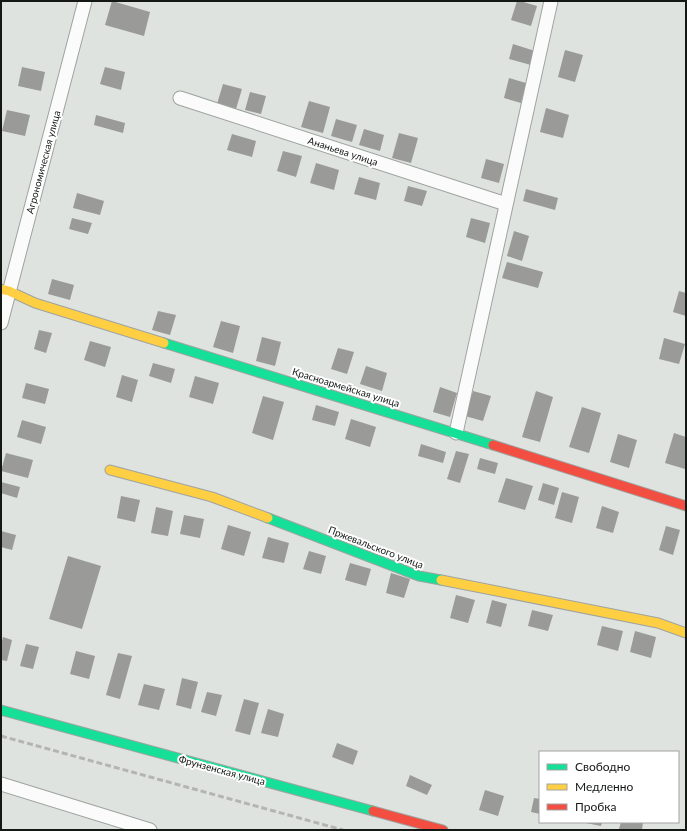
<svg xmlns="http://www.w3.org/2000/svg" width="687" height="831" font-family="Lato,sans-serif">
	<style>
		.building { fill: #9a9a98 }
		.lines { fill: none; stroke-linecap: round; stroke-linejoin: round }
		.street-casing { stroke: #9ea3a0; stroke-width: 15 }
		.fast-casing { stroke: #9ea3a0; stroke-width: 11 }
		.slow-casing { stroke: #9ea3a0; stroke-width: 11 }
		.jam-casing { stroke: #9ea3a0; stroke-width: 11 }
		.street { stroke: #fafbfa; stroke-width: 13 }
		.fast { stroke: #16e098; stroke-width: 9 }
		.slow { stroke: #ffcf43; stroke-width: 9 }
		.jam { stroke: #f24e42; stroke-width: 9 }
		.rail { stroke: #b4b4b4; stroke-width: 3; stroke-dasharray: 6 3; stroke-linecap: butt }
		.labels { text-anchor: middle; stroke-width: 4; stroke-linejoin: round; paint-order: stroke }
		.street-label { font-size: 10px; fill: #141815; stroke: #fff }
	</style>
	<rect width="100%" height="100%" fill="#dee3e0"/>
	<!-- building -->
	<path class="building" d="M112 1 150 12 144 36 105 25Z
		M517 1H520L537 6 531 26 511 20Z
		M513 44 535 51 531 65 509 59Z
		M565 50 583 55 575 82 558 77Z
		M22 67 45 72 41 91 18 86Z
		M105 67 125 72 121 90 100 84Z
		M509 78 526 83 521 103 504 98Z
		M223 84 242 89 236 109 217 104Z
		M250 92 266 96 261 114 245 110Z
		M309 101 330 107 323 133 301 127Z
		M546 108 569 115 563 138 540 132Z
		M7 110 30 115 25 136 2 131Z
		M96 115 125 123 123 133 94 125Z
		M336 119 357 125 352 142 331 136Z
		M364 129 384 135 380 151 359 145Z
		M399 133 418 138 411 163 392 158Z
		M232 134 256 141 252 157 227 150Z
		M283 151 302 156 296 177 277 171Z
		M486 159 504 164 499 183 481 178Z
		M316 163 339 170 334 190 310 183Z
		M359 177 380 183 376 200 354 194Z
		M408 186 427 191 422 206 404 201Z
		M526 189 558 198 555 210 523 201Z
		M77 193 104 201 100 215 73 208Z
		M72 218 92 223 88 234 69 229Z
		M471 218 490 223 485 243 466 237Z
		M514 231 529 236 522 261 507 256Z
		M507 262 543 272 538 288 502 278Z
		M52 279 74 285 70 300 48 294Z
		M679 291 686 293V316L673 312Z
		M158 311 176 315 170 335 152 330Z
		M221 321 240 326 233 353 213 347Z
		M39 330 52 333 46 353 34 349Z
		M262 337 281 342 275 366 256 361Z
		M664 338 685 344 679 364 659 359Z
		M90 341 111 347 105 367 84 360Z
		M338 348 354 352 347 374 331 369Z
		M153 363 175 369 171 383 149 376Z
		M366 366 387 373 382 391 360 384Z
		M122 375 138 380 132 402 116 397Z
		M195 376 219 383 213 404 189 397Z
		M26 383 49 389 45 404 22 398Z
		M440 387 457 393 450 417 433 412Z
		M473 391 491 396 483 421 465 416Z
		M536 391 553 397 540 442 522 437Z
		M263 396 284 402 273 440 252 433Z
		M316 405 339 412 335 426 312 420Z
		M582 407 601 413 589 453 569 447Z
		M351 419 376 427 370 447 345 439Z
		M22 420 46 427 41 444 17 437Z
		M674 433 686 437V465L685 469 665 463Z
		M618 434 637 440 629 468 610 462Z
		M421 444 446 452 443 463 418 456Z
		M456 451 469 454 460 483 447 479Z
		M6 453 33 460 28 478 1 471Z
		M480 458 498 463 495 474 477 469Z
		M506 478 533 486 525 510 498 502Z
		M1 482 20 487 17 498 1 493Z
		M543 483 559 488 554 505 538 500Z
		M562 492 579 497 572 523 555 518Z
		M121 496 140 500 135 522 117 518Z
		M602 506 619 512 613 533 596 528Z
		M156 507 173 511 168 536 151 533Z
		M184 515 204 519 200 538 180 534Z
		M228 525 251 532 244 556 221 549Z
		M666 526 680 530 673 555 659 550Z
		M1 531 16 535 12 550 1 547Z
		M268 537 289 543 284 563 262 558Z
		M309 551 326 556 321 574 303 569Z
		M68 556 101 566 82 629 49 619Z
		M350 563 371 569 366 586 345 580Z
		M391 573 410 579 404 598 386 593Z
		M456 595 475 600 468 623 450 618Z
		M492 600 507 604 501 627 486 623Z
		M532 610 553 615 548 631 528 626Z
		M602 626 623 631 618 651 597 645Z
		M635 631 656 637 651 658 630 652Z
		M3 637 12 640 7 661 1 660V645Z
		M26 644 39 647 33 669 20 666Z
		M76 651 95 656 89 679 70 674Z
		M118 653 132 656 120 699 106 695Z
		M182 678 198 682 191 709 176 705Z
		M144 684 165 689 159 710 138 705Z
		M207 692 222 695 216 716 201 712Z
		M244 699 259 703 250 735 235 731Z
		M268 709 284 714 278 737 261 733Z
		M337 743 358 751 353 765 332 757Z
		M410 775 432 785 427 795 406 786Z
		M485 790 504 796 498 816 479 810Z
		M534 798 540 799V814L531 812Z
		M586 822H602L601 826 586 823Z
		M621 822H643L642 830H624L619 829Z"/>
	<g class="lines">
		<!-- street casing -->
		<g class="street-casing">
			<path id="street" d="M180 98 506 204
				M1 323 85 1
				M456 433 551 1
				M1 784 150 830"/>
		</g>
		<!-- fast casing -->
		<g class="fast-casing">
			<path id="fast" d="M164 343 493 445
				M268 518 419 576 441 580
				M1 710 373 811"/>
		</g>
		<!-- slow casing -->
		<g class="slow-casing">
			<path id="slow" d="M1 289 9 291 35 303 164 343
				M110 470 212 497 268 518
				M441 580 658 623 686 633"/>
		</g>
		<!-- jam casing -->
		<g class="jam-casing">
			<path id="jam" d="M493 445 686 506
				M373 811 443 830"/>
		</g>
		<!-- street -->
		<use href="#street" class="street"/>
		<!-- fast -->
		<use href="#fast" class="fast"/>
		<!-- slow -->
		<use href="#slow" class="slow"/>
		<!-- jam -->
		<use href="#jam" class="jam"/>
		<!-- rail -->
		<path class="rail" d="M1 736 343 830"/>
	</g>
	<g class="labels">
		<!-- street labels -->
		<g class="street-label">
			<text transform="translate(343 151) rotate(18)" y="4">Ананьева улица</text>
			<text transform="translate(43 162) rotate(-75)" y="4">Агрономическая улица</text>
			<text transform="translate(346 387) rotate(17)" y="4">Красноармейская улица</text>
			<text transform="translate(376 547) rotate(21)" y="4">Пржевальского улица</text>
			<text transform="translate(222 770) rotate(15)" y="4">Фрунзенская улица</text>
		</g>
	</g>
	<!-- border -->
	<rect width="687" height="831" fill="none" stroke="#141815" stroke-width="4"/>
	<!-- legend -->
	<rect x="539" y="751" width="140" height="72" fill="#ffffff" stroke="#a1a3a1"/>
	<rect x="547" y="764" width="20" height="6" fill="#16e098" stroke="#a1a3a1"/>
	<text x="575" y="771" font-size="12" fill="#141815">Свободно</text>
	<rect x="547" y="784" width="20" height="6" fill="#ffcf43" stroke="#a1a3a1"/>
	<text x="575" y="791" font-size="12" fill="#141815">Медленно</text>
	<rect x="547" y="804" width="20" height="6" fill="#f24e42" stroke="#a1a3a1"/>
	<text x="575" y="811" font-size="12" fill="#141815">Пробка</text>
</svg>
